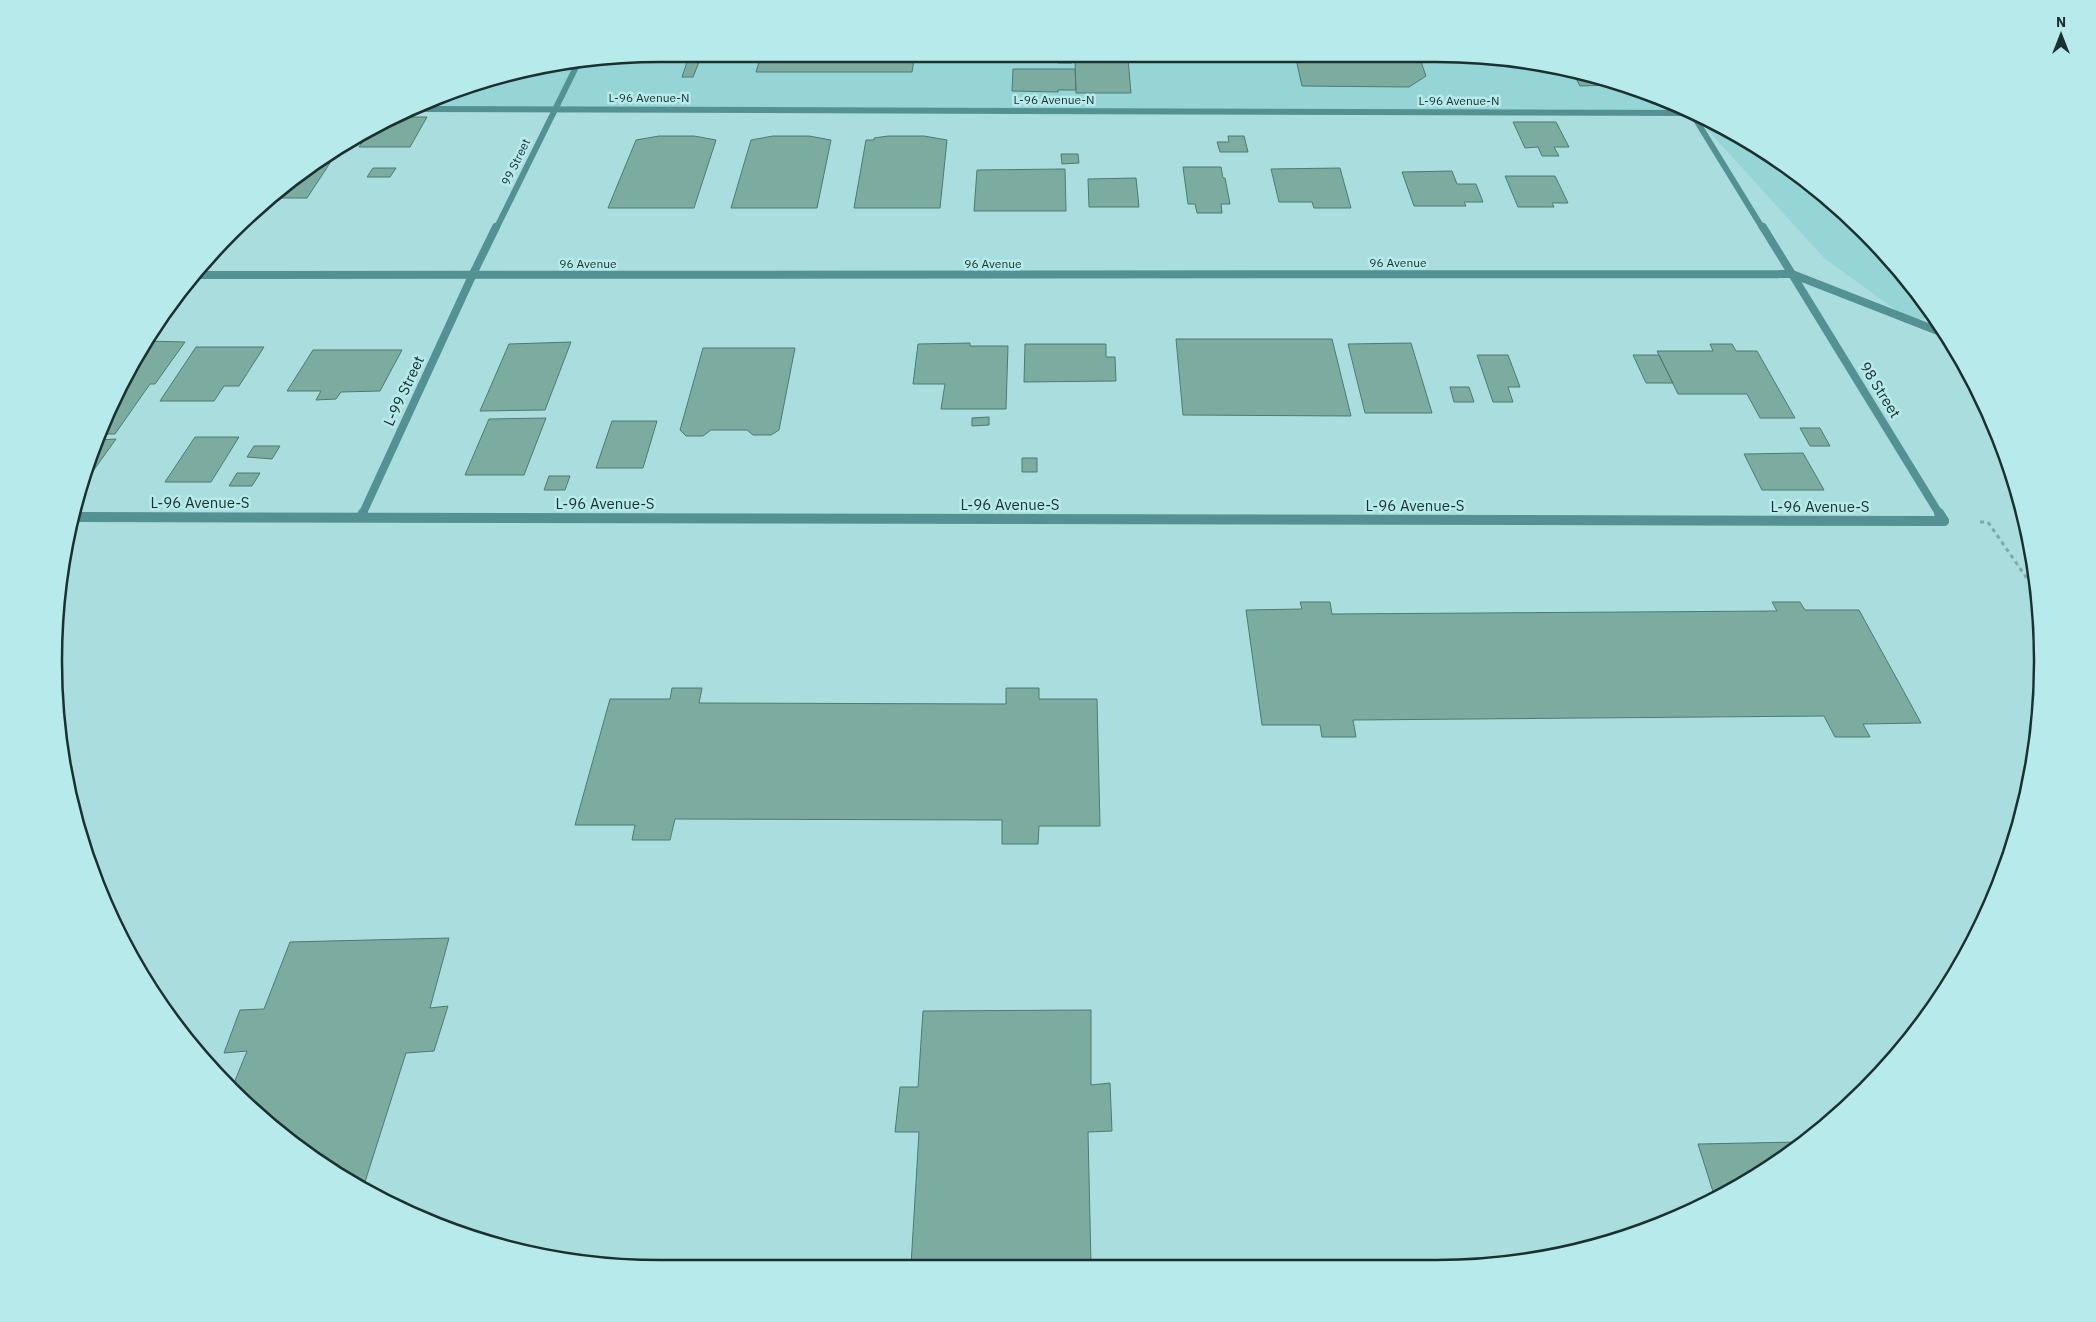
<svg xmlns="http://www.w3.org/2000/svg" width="2096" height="1322" font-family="'IBM Plex Sans',sans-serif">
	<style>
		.built { fill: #96d5d5 }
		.building { fill: #7cab9f; stroke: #4e7b70 }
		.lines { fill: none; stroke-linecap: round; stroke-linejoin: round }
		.path { stroke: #7ea8a9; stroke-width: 3; stroke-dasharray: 4 4; stroke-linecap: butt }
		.lane-far2 { stroke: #549192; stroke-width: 6 }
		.lane-far1 { stroke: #549192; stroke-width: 8 }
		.lane { stroke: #549192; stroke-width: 10 }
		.street-far2 { stroke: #549192; stroke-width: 6 }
		.street-far1 { stroke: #549192; stroke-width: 8 }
		.street { stroke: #549192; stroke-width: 10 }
		.labels { text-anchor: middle; stroke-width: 5; stroke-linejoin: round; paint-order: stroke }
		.far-street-label { font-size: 12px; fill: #1b3030; stroke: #b7ebeb }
		.street-label { font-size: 15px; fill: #1b3030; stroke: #b7ebeb }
		.rim { fill: none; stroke: #1b3030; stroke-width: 2.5 }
	</style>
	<rect width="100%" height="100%" fill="#aaddde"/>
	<!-- built -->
	<path class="built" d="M581 59H1514L1668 100 1689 113 419 109 466 86Z
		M1695 116 1805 179 1892 261 1934 319H1908L1824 258Z"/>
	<!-- building -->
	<path class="building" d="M760 59H914L912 72H756Z
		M1058 59H1072V63H1058Z
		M1075 59H1128L1131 93H1076Z
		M1296 59H1420L1426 76 1409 87 1302 86Z
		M687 62H699L693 77H682Z
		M1013 69H1075L1076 90H1058V92L1012 91Z
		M1574 75 1613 85 1580 86Z
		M403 117H427L410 147H359L367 135Z
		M1513 122H1556L1569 147H1554L1559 156H1542L1538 147 1525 148Z
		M659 136H694L716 140 694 208H608L636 140Z
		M773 136H809L831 140 817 208H731L751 140Z
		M888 136H924L947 140 940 208H854L866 140H874V138Z
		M1228 136H1244L1248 152H1220L1217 142H1229Z
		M333 152 325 163H330L307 198H272L323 156Z
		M1061 154H1078L1079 163 1062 164Z
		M1183 167H1221L1223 178H1225L1230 204H1221L1222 213H1197L1195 204H1188Z
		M373 168H396L390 177H367Z
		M1340 168 1351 208H1314L1312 202H1279L1271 169Z
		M1065 169 1066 211H974L977 170Z
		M1452 171 1457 184H1476L1483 202H1464L1466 206H1414L1402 172Z
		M1505 176H1555L1568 203H1552L1554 207H1518Z
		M1136 178 1139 207H1089L1088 179Z
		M1176 339H1332L1351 416 1183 415Z
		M146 341 185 342 155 384H150L115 434H100L135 358Z
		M571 342 545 410 480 411 509 344Z
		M970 343V346H1008L1006 409H941L945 384H913L918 344Z
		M1411 343 1432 413H1365L1348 344Z
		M1025 344H1106V357H1115L1116 381 1024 382Z
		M1710 344H1732L1736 351H1757L1795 418H1760L1747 394H1678L1657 351H1713Z
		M196 347H264L239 386H224L214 401H160Z
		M703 348H795L779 430 771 435H753L747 430H711L703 436H686L680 430Z
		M313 350H402L380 391 341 392 336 399 316 400 321 391H287Z
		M1477 355H1508L1520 387H1508L1513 402H1493Z
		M1633 355H1659L1673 383H1646Z
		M1450 387H1469L1474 402H1454Z
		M989 417V425L972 426V418Z
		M546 418 524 475H465L489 419Z
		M612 421H657L643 468H596Z
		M1800 428H1820L1830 446H1810Z
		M195 437H239L211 482H165Z
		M116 439 83 485H82L86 466 98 440Z
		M254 446H280L272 459 247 457Z
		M1803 453 1824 490H1762L1744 454Z
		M1022 458H1037V472H1022Z
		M237 473H260L252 486H229Z
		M549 476H570L565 490H544Z
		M1300 602H1330L1332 614 1777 611 1772 602H1800L1805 610H1859L1921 723 1863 724 1870 737H1835L1824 716 1353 720 1356 737H1322L1320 725H1262L1246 610 1302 609Z
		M672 688H702L699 703 1006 704V688H1039V699H1097L1100 826H1039L1038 844H1002V820L675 819 670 840H632L635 825H575L610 699H670Z
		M449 938 430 1008 448 1006 434 1051 406 1053 364 1185 291 1143 232 1088 247 1051 224 1053 240 1010 264 1009 290 942Z
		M1091 1010V1085L1110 1083 1112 1131 1088 1132 1091 1265H911L919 1132H895L900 1087H918L923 1011Z
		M1799 1142 1715 1198 1698 1144Z"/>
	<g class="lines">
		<!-- path -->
		<path class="path" d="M1980 522H1988L2037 593"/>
		<!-- lane-far2 -->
		<path class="lane-far2" d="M419 109 1689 113"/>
		<!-- lane-far1 -->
		<path class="lane-far1" d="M362 515 472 276"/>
		<!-- lane -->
		<path class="lane" d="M76 517 1944 521
			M361 517 363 513"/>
		<!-- street-far2 -->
		<path class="street-far2" d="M1693 115 1763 229
			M496 229 580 59"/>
		<!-- street-far1 -->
		<path class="street-far1" d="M1763 227 1940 515
			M194 275 1792 274 1943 333
			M472 276 496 227"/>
		<!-- street -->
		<path class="street" d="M1939 513 1944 521"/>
	</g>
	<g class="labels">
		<!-- far-street labels -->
		<g class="far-street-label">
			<text x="649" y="102">L-96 Avenue-N</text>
			<text x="1054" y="104">L-96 Avenue-N</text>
			<text x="1459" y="105">L-96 Avenue-N</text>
			<text transform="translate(516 162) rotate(-64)" y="4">99 Street</text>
			<text x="1398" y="267">96 Avenue</text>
			<text x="588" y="268">96 Avenue</text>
			<text x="993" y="268">96 Avenue</text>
		</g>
		<!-- street labels -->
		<g class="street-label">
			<text transform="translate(1880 390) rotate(58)" y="5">98 Street</text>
			<text transform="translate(404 391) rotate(-65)" y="5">L-99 Street</text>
			<text x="200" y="508">L-96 Avenue-S</text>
			<text x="605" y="509">L-96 Avenue-S</text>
			<text x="1010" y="510">L-96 Avenue-S</text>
			<text x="1415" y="511">L-96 Avenue-S</text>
			<text x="1820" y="512">L-96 Avenue-S</text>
		</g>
	</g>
	<!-- crop -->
	<path d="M0 0H2096V1322H0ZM660 62H1436A598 598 0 0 1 2034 660V662A598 598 0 0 1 1436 1260H660A598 598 0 0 1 62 662V660A598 598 0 0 1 660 62Z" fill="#b7ebeb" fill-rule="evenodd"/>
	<path class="rim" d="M660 62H1436A598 598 0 0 1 2034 660V662A598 598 0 0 1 1436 1260H660A598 598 0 0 1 62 662V660A598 598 0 0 1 660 62Z"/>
	<!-- north arrow -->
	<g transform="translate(2061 35)" stroke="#b7ebeb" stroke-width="4" paint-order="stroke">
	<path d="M0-4L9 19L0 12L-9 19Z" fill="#1b3030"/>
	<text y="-8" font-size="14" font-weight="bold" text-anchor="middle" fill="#1b3030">N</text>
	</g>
</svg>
